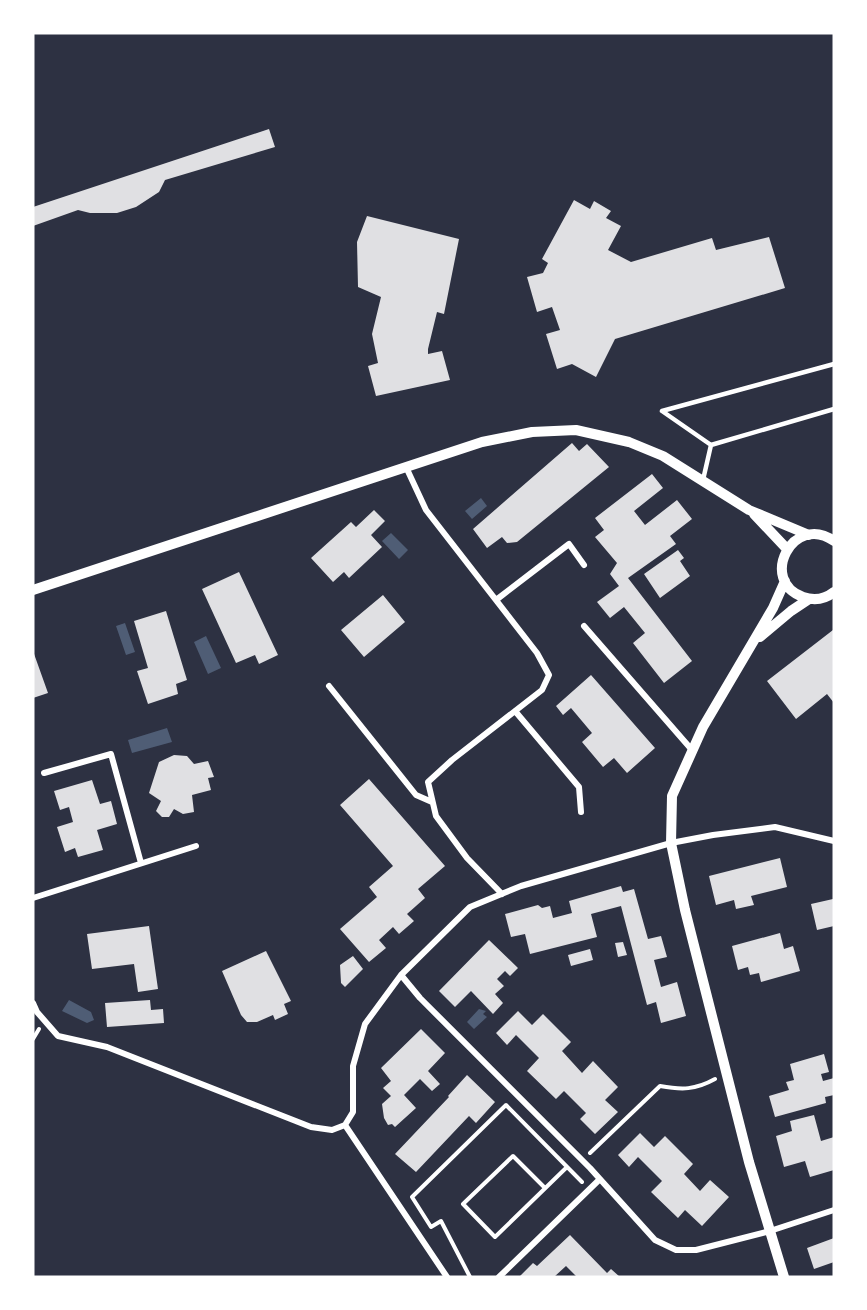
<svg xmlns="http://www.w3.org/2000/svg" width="867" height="1310" font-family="Quicksand,sans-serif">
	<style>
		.water { fill: #4f5d75 }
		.building { fill: #e0e0e3 }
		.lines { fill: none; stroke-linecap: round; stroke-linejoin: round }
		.path { stroke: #fff; stroke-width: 4 }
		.service { stroke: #fff; stroke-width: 4.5 }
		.minor { stroke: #fff; stroke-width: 6 }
		.tertiary { stroke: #fff; stroke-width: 10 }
	</style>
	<rect width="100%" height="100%" fill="#2d3142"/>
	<!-- water -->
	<path class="water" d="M481 498 487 506 472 519 465 511Z
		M391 533 408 550 399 559 382 541Z
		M125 623 135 652 126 655 116 626Z
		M206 636 221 668 208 674 194 642Z
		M167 728 172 742 132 753 128 740Z
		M69 1000 91 1012 94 1020 87 1023 62 1011Z
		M479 1009 486 1011 483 1014 487 1017 474 1029 467 1022Z"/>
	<!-- building -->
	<path class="building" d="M269 129 275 147 165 180 159 192 136 207 117 213H90L78 210 33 226V207Z
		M574 200 590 209 594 201 611 211 606 218 621 226 608 250 631 262 712 238 716 250 769 237 785 288 615 339 596 377 572 364 557 369 546 334 560 330 552 307 537 312 527 277 543 273 548 263 542 259Z
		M367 216 459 239 444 314 437 312 428 349V354L442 351 450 380 376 396 368 366 378 363 372 334 381 297 358 287 357 242Z
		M572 443 579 451 587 444 609 467 517 542 507 543 502 537 487 548 473 529Z
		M652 474 663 488 634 511 645 525 677 500 692 519 670 536 676 544 628 578 692 661 664 683 633 643 645 633 624 607 610 618 597 602 619 586 610 574 617 563 595 537 604 530 595 518Z
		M374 510 385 521 371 535 382 547 349 578 344 572 333 582 311 558 351 522 356 527Z
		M678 550 684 558 680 561 690 576 660 598 644 574Z
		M239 572 278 655 259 664 255 655 236 663 202 589Z
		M383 595 405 622 364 657 341 630Z
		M166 611 187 680 176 684 178 694 148 704 137 671 148 668 134 621Z
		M833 630 834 703 827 694 796 719 767 681Z
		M33 651 48 693 33 698Z
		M591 675 655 748 627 773 614 758 603 767 582 742 592 733 571 708 563 715 556 706Z
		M174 755 187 756 194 764 208 761 214 777 208 778 211 790 192 795 194 812 183 814 174 809 169 817H162L156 811 161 801 149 793 159 762Z
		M369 779 445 866 418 889 425 898 407 914 414 921 399 934 393 927 379 940 386 948 369 962 340 929 377 897 369 887 393 866 340 805Z
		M92 780 100 804 111 801 117 824 97 830 103 850 78 857 75 848 65 852 57 827 73 822 69 807 60 810 54 791Z
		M780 858 787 887 751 896 754 905 736 909 734 900 716 905 709 876Z
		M621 886 623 892 634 889 648 939 661 936 667 957 654 960 661 987 677 982 686 1016 661 1023 656 1002 647 1005 621 906 591 914 597 937 530 954 525 934 511 937 505 914 538 905 542 908 550 906 553 918 572 913 569 901Z
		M833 899 834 926 817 930 811 904Z
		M149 926 158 989 138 992 134 964 92 969 87 934Z
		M780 933 784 949 793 946 800 971 761 982 759 973 750 975 748 967 738 970 732 946Z
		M489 940 518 968 510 976 505 971 497 979 504 986 495 994 503 1003 493 1014 471 991 455 1007 439 991Z
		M623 942 627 955 618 957 615 943Z
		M590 949 593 960 571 966 568 955Z
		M266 951 291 1001 284 1004 288 1014 275 1020 273 1015 257 1022H247L241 1015 222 971Z
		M353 956 363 969 345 987 341 983 340 965Z
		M150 1000 151 1010 163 1009 164 1023 107 1027 105 1003Z
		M518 1011 532 1025 543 1014 571 1042 562 1051 582 1073 593 1061 618 1087 605 1100 618 1112 595 1134 580 1119 586 1113 564 1091 556 1099 527 1071 539 1058 516 1035 507 1045 496 1033Z
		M421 1029 445 1053 428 1071 440 1084 432 1091 420 1079 404 1095 416 1108 395 1127 392 1124 388 1125 384 1118 382 1104 391 1096 383 1088 391 1081 381 1068Z
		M824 1054 829 1072 821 1074 823 1081 834 1078V1095L825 1097 826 1103 775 1117 769 1096 789 1090 786 1082 794 1080 790 1064Z
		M467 1075 495 1102 476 1123 469 1116 416 1172 395 1154 449 1097 448 1096Z
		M814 1115 821 1141 834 1137V1170L810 1177 805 1161 784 1167 776 1136 792 1131 790 1121Z
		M640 1133 654 1147 665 1136 693 1164 684 1174 700 1191 710 1180 729 1197 702 1226 685 1210 678 1218 651 1192 662 1181 638 1157 629 1167 618 1155Z
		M570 1235 607 1273 611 1269 620 1277H577L566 1266 554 1277H519L533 1263 537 1266Z
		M834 1238V1262L814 1269 807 1248Z"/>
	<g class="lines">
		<!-- path -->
		<path class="path" d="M33 1039 39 1029
			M590 1153 660 1086C682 1090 695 1090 715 1079
			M545 1188 513 1156 463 1204 495 1237 567 1167
			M470 1277 441 1221 431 1227 412 1197 506 1105 582 1182"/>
		<!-- service -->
		<path class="service" d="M711 445 662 411 834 364
			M711 445 834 409
			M703 480 711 445"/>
		<!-- minor -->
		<path class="minor" d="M406 467 426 510 537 653 549 675 542 690 452 760 428 782 436 816 467 858 502 894
			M496 600 569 544 584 565
			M584 626 692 750
			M329 686 416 795 432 802
			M515 711 579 787 581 812
			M44 773 111 754 141 863
			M33 898 196 846
			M401 975 420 998 590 1168 655 1240 676 1250H696L770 1231 834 1210
			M33 1003 37 1012 58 1036 107 1047 311 1127 332 1130 345 1125 353 1112V1066L365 1024 401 975 470 907 521 886 671 843 713 835 775 827 834 841
			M345 1125 447 1277
			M499 1277 600 1179"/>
		<!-- tertiary -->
		<path class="tertiary" d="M754 514 787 549
			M834 541C793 512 758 581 803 597 814 601 825 599 834 592
			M33 590 482 442 532 432 576 430 629 442 663 456 749 510 809 535
			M760 637 791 611 809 599
			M784 1277 749 1162 685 910 671 843 672 796 703 727 773 608 785 581"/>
	</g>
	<!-- border -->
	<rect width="867" height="1310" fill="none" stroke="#ffffff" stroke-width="69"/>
</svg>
